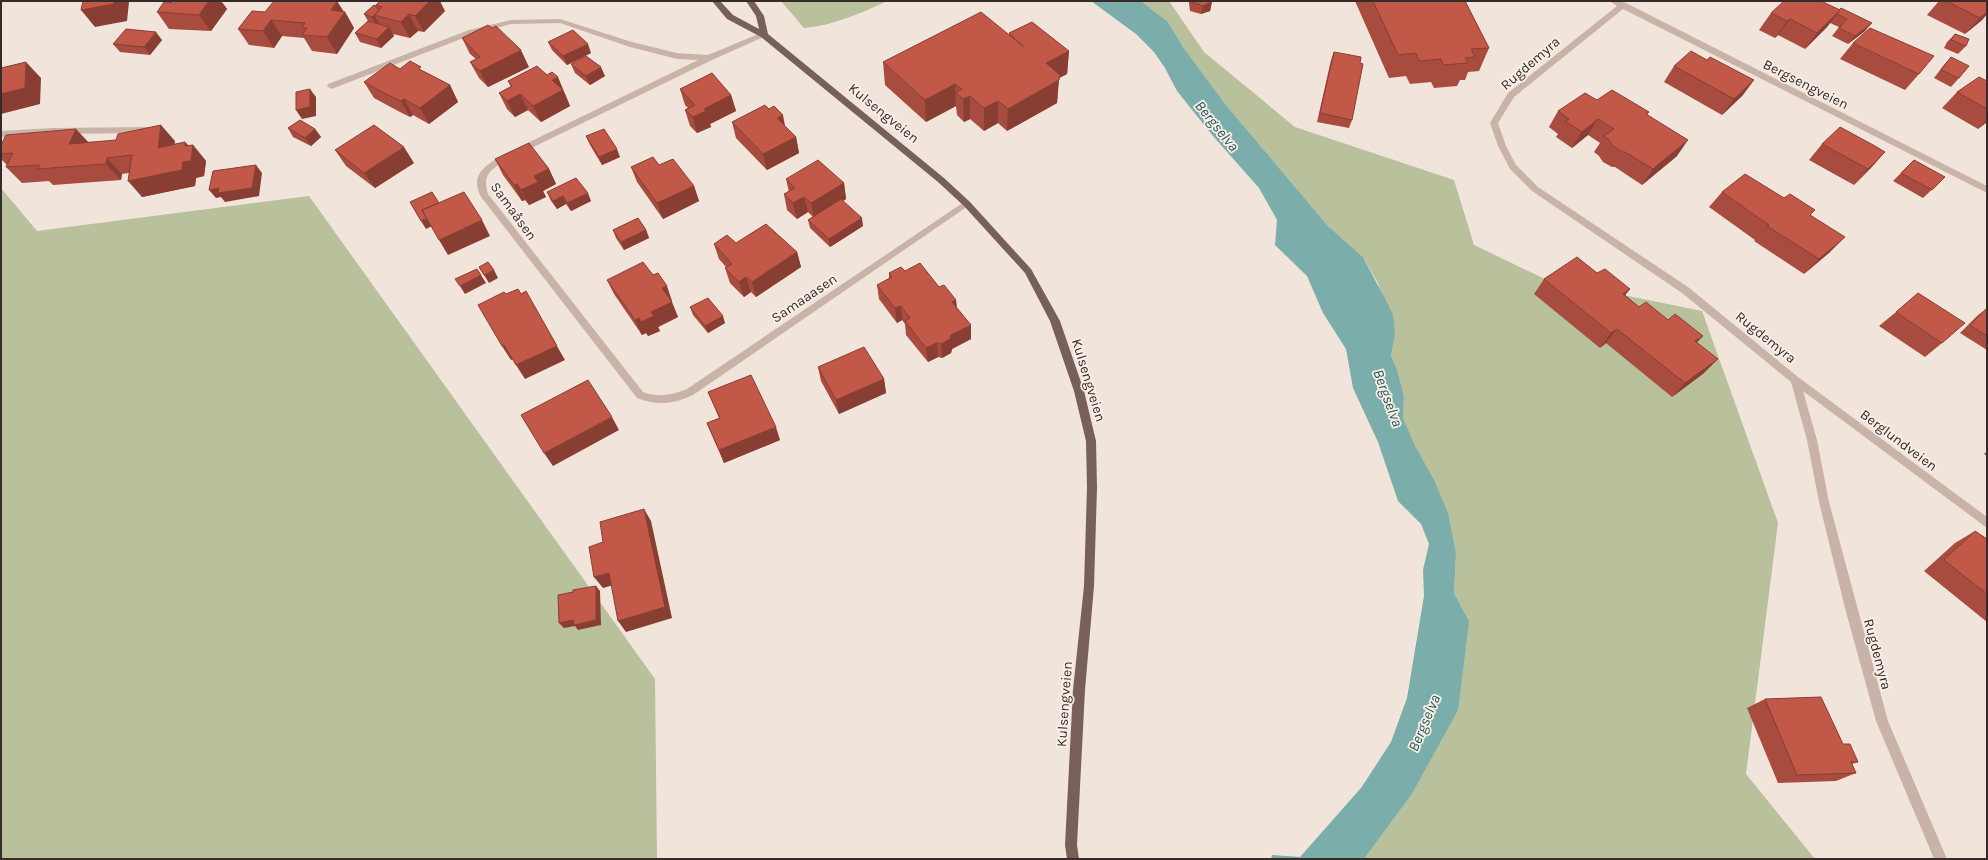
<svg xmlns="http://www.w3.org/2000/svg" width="1988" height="860" font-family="Karla,sans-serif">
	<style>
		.green { fill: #b8c09c }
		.water { fill: #7badaa }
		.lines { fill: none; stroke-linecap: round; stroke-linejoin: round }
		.minor { fill: #c9b3a8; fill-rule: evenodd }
		.major { fill: #776059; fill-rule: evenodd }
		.wall { fill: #a74c3e }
		.shaded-wall { fill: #883e32 }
		.building { fill: #c25848; stroke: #883e32 }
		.labels { text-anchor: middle; stroke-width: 3.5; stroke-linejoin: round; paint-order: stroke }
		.street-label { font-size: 14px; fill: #362b28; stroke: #f9efe8 }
		.water-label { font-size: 15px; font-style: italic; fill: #1f5653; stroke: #f9efe8 }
	</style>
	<rect width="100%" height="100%" fill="#f1e4db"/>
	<!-- green -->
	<path class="green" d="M781 1H887C862 13 831 26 804 28Z
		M1141 1H1169L1204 52 1295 127 1454 180 1474 245 1545 279 1702 311 1778 523 1746 774 1815 859H1364L1412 794 1431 759 1469 621 1454 593 1456 554 1403 418 1404 396 1397 369 1391 356 1395 335 1378 283 1363 257 1328 226 1226 105 1183 47 1168 22Z
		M1 188 37 231 309 196 655 679 657 859H1Z"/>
	<!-- water -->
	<path class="water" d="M1091 1H1141L1168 22 1183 47 1226 105 1328 226 1363 257 1393 314 1395 335 1391 356 1397 369 1404 396 1403 418 1415 446 1434 480 1448 513 1456 554 1454 593 1469 621 1458 710 1412 794 1364 859H1271L1272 855 1300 857 1361 788 1391 742 1407 698 1424 596 1423 570 1429 544 1421 524 1398 501 1378 442 1353 388 1346 349 1323 313 1307 276 1275 245 1277 220 1259 188 1213 136 1177 91 1165 68 1154 52 1136 34Z"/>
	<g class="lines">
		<!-- minor -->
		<path class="minor" d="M1610 1H1620L1626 3 1987 186V193L1623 9 1514 97 1498 123 1506 146 1516 165 1538 187 1688 287 1798 377 1987 517V528L1803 391 1817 440 1829 502 1888 721 1947 859H1934L1932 854 1876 721 1845 608 1819 502 1807 440 1791 382 1682 293 1532 191 1510 169 1498 146 1490 123 1508 93 1617 6Z
			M560 19 632 42 677 53 708 55 761 33 764 32 768 35 712 60 511 158C494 168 481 172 488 194L643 392C658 398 672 395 687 389L964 202 967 201 971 204 693 395C674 404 657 406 637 398L481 197C469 174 487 164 505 154L698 60 677 59 630 47 560 23 511 24 474 34 334 88 331 89 327 86 328 84 469 30 511 20Z
			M150 127 154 130 150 133 52 134 1 137V131L52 128Z"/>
		<!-- major -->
		<path class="major" d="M712 1H720L733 15 759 29 756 16 746 1H754L764 16 768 34 944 178 970 202 1031 269 1060 321 1084 391 1096 441 1097 488 1094 586 1085 690 1077 845 1079 859H1067L1065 845 1073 690 1084 586 1087 488 1086 441 1074 391 1050 321 1025 273 964 206 938 182 761 37 727 19Z"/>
	</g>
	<!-- wall -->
	<path class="wall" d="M177 1H221L227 9 211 31 169 29 157 12 175 3Z
		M1189 1H1212L1210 11 1201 14 1190 11 1189 3Z
		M1355 1H1465L1489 48 1479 71 1468 72 1465 80H1460L1457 86 1434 88 1431 82 1410 84 1406 76 1389 78Z
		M1821 1 1865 31 1848 44 1832 36 1839 27 1830 23 1827 27 1805 49 1778 35 1775 38 1759 30 1771 13Z
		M1939 1H1987V14L1982 20 1965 34 1927 15Z
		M374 5 445 11 424 32 418 31 410 38 393 34 394 36 381 48 360 42 355 33 368 21 364 14Z
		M343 11 345 12 354 28 337 54 312 51 304 38 282 36 274 48 249 45 238 29 265 12Z
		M1009 33 1069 51 1067 74 1059 78 1057 103 1007 131 998 123 984 131 970 119 964 122 957 115 956 106 926 122 885 85 883 62 1009 35Z
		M1955 34 1966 46 1958 54 1944 48 1947 42Z
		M462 38 529 67 488 87 479 78 470 62 476 59 470 54Z
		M162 40 150 55 120 52 113 44Z
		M548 42 591 53 567 65 552 50Z
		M1853 43 1919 74 1905 90 1840 59Z
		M1334 52 1352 120 1349 128 1317 122 1331 60Z
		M1951 57 1959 78 1951 87 1934 78 1943 66Z
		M1707 60 1754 80 1742 96 1722 115 1664 82 1674 66Z
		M571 64 605 76 590 85 575 73Z
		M400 69 423 71 450 85 458 102 429 124 413 115 410 117 398 111 374 98 364 82Z
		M508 81 565 93V94L570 106 541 122 528 110 515 117 507 109 499 93 511 87Z
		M1987 81V122L1978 129 1942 108 1957 92Z
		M680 89 731 95 736 111 710 124 711 127 697 133 690 126 685 110 688 108 685 105Z
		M1597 100 1649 112 1647 115 1677 156 1642 185 1615 167H1612L1603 162 1599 156 1594 152 1600 143 1588 135 1572 148 1556 137 1558 134 1549 127 1558 111Z
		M732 122 785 126 796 137 799 153 767 170 736 138Z
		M288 128 315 129 321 137 311 146 293 137Z
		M586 136 620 157 602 165 590 145Z
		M175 141 174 144 185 142 189 146 193 145 206 161 204 176 196 178 195 186 142 197 129 173 122 174 121 180 53 185 49 181 22 183 6 167 7 165 1 159V145L89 142Z
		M1822 144 1885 152 1854 185 1809 160Z
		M335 150 414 163 375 188 346 166Z
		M495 159 549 169 556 184 543 191 546 197 529 205 525 200 522 201 503 175Z
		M1914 160 1945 177 1923 198 1893 181Z
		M659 165 694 186 699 201 663 219 637 182 631 167Z
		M786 179 844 183 846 199 843 201 863 226 830 247 810 228 808 220 813 217 808 212 797 219 787 210 784 194 789 192Z
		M547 192 591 201 571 211 566 204 557 209 551 201Z
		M1722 192 1811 215 1830 252 1804 274 1754 241 1755 240 1709 207Z
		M613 230H646L649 238 624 250 616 238Z
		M714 244 797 252 801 267 756 297 751 292 744 297 730 283 725 268 726 267 719 259Z
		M905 271 939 287 956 300 957 308 971 339 952 349 951 353 942 358 938 357 928 362 906 335 905 324 902 320 897 323 879 299 877 285 889 278V273Z
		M1597 273 1630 289 1625 295 1639 307 1697 342 1704 373 1672 397 1606 343 1600 348 1534 294 1544 279Z
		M653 275 672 301H671L678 317 658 327 660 331 648 336 646 333 642 335 614 294 607 280Z
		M690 307 725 323 708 333 693 315Z
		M1987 308V350L1960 333 1977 316Z
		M1896 312 1942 343 1925 357 1879 326Z
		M818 367 884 379 886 393 839 414 821 381Z
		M708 392 780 440 724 463 707 423 719 418Z
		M1987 451V456L1984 454Z
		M1975 531 1986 539 1987 538V622L1924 571 1955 543Z
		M1765 699 1843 744 1858 762 1852 764 1856 773 1836 781 1778 783 1747 708Z"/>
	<!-- shaded-wall -->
	<path class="shaded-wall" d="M114 1H138L129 2 127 21 95 27 81 10Z
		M209 1H221L227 9 211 31 199 15Z
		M337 1 344 12H345L354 28 337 54 327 37 331 10Z
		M430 1H440L445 11 424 32 415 16Z
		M1212 2 1210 11 1201 14 1203 6Z
		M1840 10 1827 27 1805 49 1817 33Z
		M1987 12V14L1982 20 1965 34 1980 18Z
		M409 14 418 31 410 38 401 22Z
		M374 15 379 23 377 25 372 17Z
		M1790 19 1778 35 1775 38 1787 21Z
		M271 20 282 36 274 48 263 31Z
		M1872 23 1865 31 1848 44 1855 36Z
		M389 27 394 36 381 48 377 39Z
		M156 32 162 40 150 55 144 47Z
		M588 44 591 53 567 65 563 56Z
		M521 50 529 67 488 87 480 71Z
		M1069 51 1067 74 1059 78 1057 103 1007 131 1008 109 1046 63Z
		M26 62 41 78 40 104 1 114V94Z
		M601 67 605 76 590 85 586 76Z
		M558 77 570 106 541 122 533 106 552 80Z
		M1754 80 1742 96 1722 115 1734 99Z
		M955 84 956 106 926 122 925 100Z
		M450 85 458 102 429 124 420 108Z
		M310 89 316 97V116L302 119 296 110Z
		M520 94 528 110 515 117 507 101Z
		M731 95 736 111 710 124 711 127 697 133 693 117 704 109Z
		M970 96V119L964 122 963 99Z
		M404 99 413 115 410 117 401 101Z
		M998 101V123L984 131V108Z
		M783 115 786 131 777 118Z
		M1598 119 1588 135 1572 148 1582 132Z
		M1987 120V122L1978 129Z
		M161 125 175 141 172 164 158 148Z
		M76 129 91 145 69 144Z
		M315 129 321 137 311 146 305 138Z
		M796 137 799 153 767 170 763 154Z
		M1688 140 1677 156 1642 185 1653 169Z
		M185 142 192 150 193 145 206 161 204 176 196 178 195 186 142 197 128 181 185 146Z
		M404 147 414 163 375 188 364 173Z
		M617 149 620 157 602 165 599 157Z
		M1885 152 1871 168 1854 185 1868 169Z
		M107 158 122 174 121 180 106 164Z
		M256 165 262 173 259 196 225 202 221 197 216 198 209 190Z
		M549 169 556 184 543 191 546 197 529 205 521 190 534 176Z
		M844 183 846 199 814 218 811 203Z
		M517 184 525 200 522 201 514 185Z
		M694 186 699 201 663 219 657 203Z
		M588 193 591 201 571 211 567 203Z
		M563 196 566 204 557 209 553 201Z
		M804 197 808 212 797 219 793 203Z
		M443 210 448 218 426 229 421 221Z
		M862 218 863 226 830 247 829 239Z
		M482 220 490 236 448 255 439 240Z
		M646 230 649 238 624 250 621 242Z
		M1845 237 1830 252 1804 274 1819 259Z
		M797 252 801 267 756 297 752 282Z
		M494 270 498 278 489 283 484 275Z
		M481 275 486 283 465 294 460 286Z
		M746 277 751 292 744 297 739 282Z
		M667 286 672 301 668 303 662 288Z
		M1630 289 1618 304 1623 294Z
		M956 300 957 314 952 302Z
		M672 302 678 317 658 327 660 331 648 336 641 322 651 312Z
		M534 306 565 360 525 379 516 365Z
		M901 306 902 320 897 323 895 308Z
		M723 316 725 323 708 333 705 326Z
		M639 318 646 333 642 335 635 320Z
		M971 325V339L952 349 951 353 942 358 941 344 951 335Z
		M1617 329 1606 343 1600 348 1611 333Z
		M1703 336 1690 350 1695 341Z
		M937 343 938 357 928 362 926 348Z
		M504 345 513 359 511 360 502 346Z
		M1718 359 1704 373 1672 397 1685 383Z
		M884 379 886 393 839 414 836 400Z
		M612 417 619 430 553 466 544 453Z
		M776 427 780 440 724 463 719 450Z
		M644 509 651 521 672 618 626 632 618 621Z
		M609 573 617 584 603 588 594 577Z
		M596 586 600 591 601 625 578 630 575 626 564 628 559 623Z"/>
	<!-- building -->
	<path class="building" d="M83 1H114V4L81 10Z
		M177 1H209L199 15 157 12 164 2 175 3Z
		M274 1H337L331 10 345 12 327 37 302 35 307 28H302L305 23 271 20 263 31 238 29 252 11 265 12Z
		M380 1H430L415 16 409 14 401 22 374 15 382 7 376 5Z
		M1192 1H1212V2L1203 6 1192 2Z
		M1373 1H1465L1489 48 1471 49 1475 57 1465 58 1468 63 1443 65 1441 59 1419 61 1416 53 1398 55Z
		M1784 1H1821L1840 10 1817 33 1790 19 1787 21 1771 13Z
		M1946 1H1987V12L1980 18Z
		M374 5 376 6 379 11 372 17 364 14Z
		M1841 8 1872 23 1855 36 1839 28 1847 19 1837 14 1840 10H1839Z
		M981 12 1024 47 1009 33 1032 22 1069 51 1046 63 1060 75 1059 80 1008 109 998 101 984 108 970 96 963 99 956 93 962 89 955 84 925 100 883 62Z
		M368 21 389 27 377 39 355 33Z
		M488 25 492 28 496 26 521 50 480 71 470 62 480 57 462 38Z
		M1870 28 1934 56 1919 74 1853 43Z
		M126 29 156 32 144 47 113 44Z
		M573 30 588 44 563 56 548 42Z
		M1955 34 1969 39 1966 46 1951 40Z
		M1691 51 1707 60 1710 57 1754 80 1734 99 1674 66Z
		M1334 52 1361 57 1360 63 1363 64 1352 120 1320 113Z
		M586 56 601 67 586 76 571 64Z
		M1951 57 1969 66 1959 78 1941 70Z
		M410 61 421 67 419 69 450 85 420 108 404 99 401 101 388 95 364 82 390 63 400 69Z
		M26 62 25 88 1 94V68Z
		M537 66 547 75 552 72 558 77 552 80 563 90 533 106 520 94 507 101 499 93 512 86 508 81Z
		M712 73 731 95 704 109 706 111 693 117 685 110 695 105 680 89Z
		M1979 77 1987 81V109L1957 92Z
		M310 89V107L296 110V92Z
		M1612 90 1649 112 1646 114 1688 140 1653 169 1625 152H1622L1613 146 1609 140 1604 136 1614 129 1598 119 1582 132 1565 121 1569 119 1558 111 1585 93 1597 100Z
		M765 105 769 109 774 106 783 115 777 118 796 137 763 154 732 122Z
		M300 120 315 129 305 138 288 128Z
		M161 125 158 148 185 142V146L193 145 191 161 183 162 182 170 128 181 132 155 107 158 106 164 37 169 40 165 6 167 13 153 1 154V145L6 135 76 129 69 144 116 140 118 134Z
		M374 125 404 147 364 173 335 150Z
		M1840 127 1875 146 1885 152 1868 169 1822 144Z
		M604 129 617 149 599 157 586 136Z
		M529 143 549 169 534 176 538 182 521 190 517 184 514 185 495 159Z
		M653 157 659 165 673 159 694 186 657 203 631 167Z
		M818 160 844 183 811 203 804 197 793 203 784 194 795 188 786 179Z
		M1914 160 1945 177 1932 190 1901 173Z
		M256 165 252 188 218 193 219 188 209 190 213 171Z
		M1745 174 1784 198 1790 194 1815 210 1810 215 1845 237 1819 259 1767 226 1769 225 1722 192Z
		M576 178 588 193 567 203 563 196 553 201 547 192Z
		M432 192 439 203 422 210 426 218 421 221 410 202Z
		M464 192 482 220 439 240 422 210Z
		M841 199 862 218 829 239 808 220Z
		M638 218 646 230 621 242 613 230Z
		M766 224 797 252 752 282 746 277 739 282 725 268 732 264 714 244 727 235 736 243Z
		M1577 257 1597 273 1605 269 1630 289 1623 294 1639 307 1646 302 1668 320 1675 314 1703 336 1695 341 1718 359 1685 383 1617 329 1611 333 1544 279Z
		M488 262 494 270 484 275 479 267Z
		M643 262 653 275 658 273 667 286 662 288 672 302 651 312 654 316 641 322 639 318 635 320 607 280Z
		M920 263 939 287 944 285 956 300 952 302 971 325 951 335 950 339 941 344 937 343 926 348 905 321 910 318 901 306 895 308 877 285 892 277 889 273 901 267 905 271Z
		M477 269 481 275 460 286 455 279Z
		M518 289 521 294 526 291 557 346 516 365 504 345 502 346 478 305 504 292 506 294Z
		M1918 293 1965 323 1942 343 1896 312Z
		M708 298 723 316 705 326 690 307Z
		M1987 308V336L1970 325Z
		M864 347 884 379 836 400 818 367Z
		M751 375 776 427 719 450 707 423 720 418 708 392Z
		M588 380 612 417 544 453 521 415Z
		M644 509 665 607 618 621 609 573 594 577 589 547 603 542 600 522Z
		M1975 531 1987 539V594L1944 560Z
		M596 586V620L574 625 573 620 559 623 558 595 573 592V590Z
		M1821 697 1843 744H1850L1858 762H1851L1856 773 1797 775 1765 699Z"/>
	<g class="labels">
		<!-- street labels -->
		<g class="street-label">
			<text transform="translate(1530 63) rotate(-41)" y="5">Rugdemyra</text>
			<text transform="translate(1806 84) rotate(27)" y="5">Bergsengveien</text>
			<text transform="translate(884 113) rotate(39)" y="5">Kulsengveien</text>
			<text transform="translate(514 211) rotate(54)" y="5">Samaåsen</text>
			<text transform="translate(804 298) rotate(-34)" y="5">Samaaasen</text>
			<text transform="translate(1766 337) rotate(39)" y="5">Rugdemyra</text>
			<text transform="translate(1089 380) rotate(73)" y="5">Kulsengveien</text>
			<text transform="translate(1899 440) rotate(37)" y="5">Berglundveien</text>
			<text transform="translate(1878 654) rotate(75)" y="5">Rugdemyra</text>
			<text transform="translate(1064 704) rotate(-86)" y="5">Kulsengveien</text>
		</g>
		<!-- water labels -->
		<g class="water-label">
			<text transform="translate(1217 126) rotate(51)" y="5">Bergselva</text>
			<text transform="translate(1388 398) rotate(70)" y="5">Bergselva</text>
			<text transform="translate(1424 723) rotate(-67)" y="5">Bergselva</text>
		</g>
	</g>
	<!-- border -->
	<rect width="1988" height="860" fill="none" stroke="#362b28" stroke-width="4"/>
</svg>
